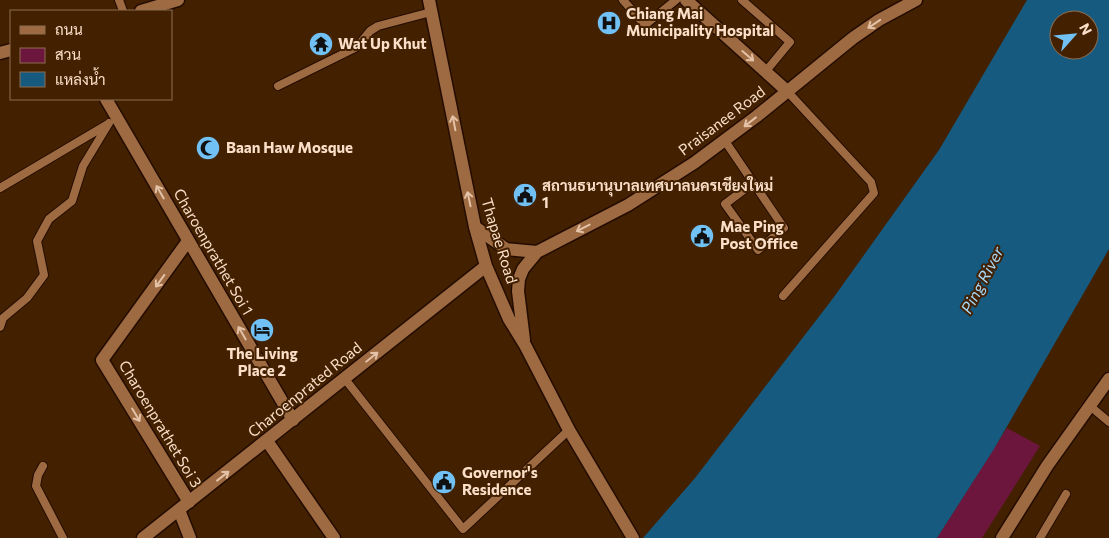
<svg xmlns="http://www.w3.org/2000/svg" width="1109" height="538" font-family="Commissioner,Sarabun,sans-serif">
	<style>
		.green { fill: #6d163d }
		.water { fill: #175a7f; fill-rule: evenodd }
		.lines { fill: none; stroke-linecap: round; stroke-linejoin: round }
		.lane-casing { stroke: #240c00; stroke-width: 10 }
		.street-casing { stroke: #240c00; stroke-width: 15 }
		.secondary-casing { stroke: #240c00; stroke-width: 15 }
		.lane { stroke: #9d6a42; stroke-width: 8 }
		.street { stroke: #9d6a42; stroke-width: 12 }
		.secondary { stroke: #9d6a42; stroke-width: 12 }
		.oneway { stroke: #e4c2a7 }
		.labels { text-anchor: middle; stroke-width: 4; stroke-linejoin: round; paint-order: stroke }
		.poi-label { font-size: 15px; font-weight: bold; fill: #fbdfc9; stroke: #432100; text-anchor: start }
		.street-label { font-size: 15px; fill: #fbdfc9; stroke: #432100 }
		.water-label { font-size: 16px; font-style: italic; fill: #a5d8fa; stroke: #432100 }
	</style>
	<rect width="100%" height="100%" fill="#432100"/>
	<!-- green -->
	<path class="green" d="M1007 428 1040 446 982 538H937Z"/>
	<!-- water -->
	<path class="water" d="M1027 0H1109V249L994 449 937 538H643L695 478 834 297 939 150ZM1059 20H1089V50H1059Z"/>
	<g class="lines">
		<!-- lane casing -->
		<g class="lane-casing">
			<path id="lane" d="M119 0 123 11
				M623 0 645 25 676 0
				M742 0 790 42 766 71
				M278 86 357 47 370 31 378 26 431 12
				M725 141 784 228 758 250 725 204 753 183
				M0 188 108 124
				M783 296 874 193 871 182 787 91
				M0 327 3 318 27 298 44 275 37 241 49 219 72 201 83 166 109 123
				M345 379 463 529 569 430
				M1090 406 1109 422
				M43 466 38 475 36 486 63 538
				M1040 538 1066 494"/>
		</g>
		<!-- street casing -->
		<g class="street-casing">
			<path id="street" d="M686 0 787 91
				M106 99 293 420
				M188 241 102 360 189 502
				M267 441 334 538
				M179 510 190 538"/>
		</g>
		<!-- secondary casing -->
		<g class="secondary-casing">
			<path id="secondary" d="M429 0 475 227 486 266 509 319 525 345 569 430 633 538
				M141 11 178 0
				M0 53 11 50
				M475 227 506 249 537 252
				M524 340 518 291 519 279 523 269 537 252 628 205 694 163 757 116 853 38 879 20 916 0
				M143 538 486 266
				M1002 538 1047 466 1109 379"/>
		</g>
		<!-- lane -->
		<use href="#lane" class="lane"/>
		<!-- street -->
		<use href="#street" class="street"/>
		<!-- secondary -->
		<use href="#secondary" class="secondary"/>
	</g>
	<!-- one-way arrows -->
	<defs><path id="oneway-shaft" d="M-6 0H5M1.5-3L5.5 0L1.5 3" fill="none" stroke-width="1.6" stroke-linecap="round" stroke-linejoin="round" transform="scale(1.25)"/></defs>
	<g class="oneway">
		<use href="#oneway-shaft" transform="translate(874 24) rotate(146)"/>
		<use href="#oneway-shaft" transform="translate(748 56) rotate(41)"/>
		<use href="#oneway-shaft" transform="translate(750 122) rotate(142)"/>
		<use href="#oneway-shaft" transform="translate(454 123) rotate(-101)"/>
		<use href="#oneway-shaft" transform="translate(160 192) rotate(-120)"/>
		<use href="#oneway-shaft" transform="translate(469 199) rotate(-102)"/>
		<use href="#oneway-shaft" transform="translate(583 228) rotate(153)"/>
		<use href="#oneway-shaft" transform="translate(160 281) rotate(126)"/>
		<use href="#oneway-shaft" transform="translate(242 333) rotate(-120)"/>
		<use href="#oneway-shaft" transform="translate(372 357) rotate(-39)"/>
		<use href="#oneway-shaft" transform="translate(136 415) rotate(59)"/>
		<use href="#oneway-shaft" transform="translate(223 476) rotate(-38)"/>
	</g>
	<!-- icons -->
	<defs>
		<g id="hospital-disc" transform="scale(1.25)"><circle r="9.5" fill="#71c1f5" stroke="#432100"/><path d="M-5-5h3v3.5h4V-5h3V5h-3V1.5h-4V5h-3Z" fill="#111"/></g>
		<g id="temple-disc" transform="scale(1.25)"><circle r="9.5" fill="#71c1f5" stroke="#432100"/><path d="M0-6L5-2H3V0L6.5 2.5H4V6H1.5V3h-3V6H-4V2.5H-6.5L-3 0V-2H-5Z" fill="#111"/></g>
		<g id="mosque-disc" transform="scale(1.25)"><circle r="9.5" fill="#71c1f5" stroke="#432100"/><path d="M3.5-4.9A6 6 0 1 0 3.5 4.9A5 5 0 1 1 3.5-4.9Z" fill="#111"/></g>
		<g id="civic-disc" transform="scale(1.25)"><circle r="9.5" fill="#71c1f5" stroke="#432100"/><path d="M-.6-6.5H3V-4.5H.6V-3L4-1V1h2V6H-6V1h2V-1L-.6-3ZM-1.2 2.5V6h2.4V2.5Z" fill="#111"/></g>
		<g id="hotel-disc" transform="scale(1.25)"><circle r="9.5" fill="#71c1f5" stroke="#432100"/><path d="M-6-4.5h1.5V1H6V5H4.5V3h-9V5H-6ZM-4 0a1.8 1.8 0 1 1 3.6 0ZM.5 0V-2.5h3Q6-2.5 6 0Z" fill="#111"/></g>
	</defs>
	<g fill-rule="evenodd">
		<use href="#hospital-disc" x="609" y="23"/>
		<use href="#temple-disc" x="321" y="44"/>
		<use href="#mosque-disc" x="208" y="148"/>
		<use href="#civic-disc" x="525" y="195"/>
		<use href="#civic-disc" x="702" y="236"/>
		<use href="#hotel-disc" x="262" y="330"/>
		<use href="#civic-disc" x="444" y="482"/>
	</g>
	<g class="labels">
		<!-- poi labels -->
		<g class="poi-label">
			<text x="626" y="19">Chiang Mai<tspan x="626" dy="17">Municipality Hospital</tspan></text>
			<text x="338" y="49">Wat Up Khut</text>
			<text x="226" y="153">Baan Haw Mosque</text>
			<text x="542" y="191">สถานธนานุบาลเทศบาลนครเชียงใหม่<tspan x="542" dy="17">1</tspan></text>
			<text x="720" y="232">Mae Ping<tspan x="720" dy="17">Post Office</tspan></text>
			<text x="262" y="359" text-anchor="middle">The Living<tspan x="262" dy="17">Place 2</tspan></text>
			<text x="462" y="478">Governor's<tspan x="462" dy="17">Residence</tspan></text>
		</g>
		<!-- street labels -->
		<g class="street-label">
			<text transform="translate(722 121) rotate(-37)" y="5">Praisanee Road</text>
			<text transform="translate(499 241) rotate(73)" y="5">Thapae Road</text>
			<text transform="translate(213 252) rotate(60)" y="5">Charoenprathet Soi 1</text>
			<text transform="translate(305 390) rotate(-39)" y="5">Charoenprated Road</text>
			<text transform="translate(160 424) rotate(59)" y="5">Charoenprathet Soi 3</text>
		</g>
		<!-- water labels -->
		<g class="water-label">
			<text transform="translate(982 280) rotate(-62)" y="6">Ping River</text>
		</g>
	</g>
	<!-- legend -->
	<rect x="10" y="10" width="162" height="90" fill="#432100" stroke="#8d6d50"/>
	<rect x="20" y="26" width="25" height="8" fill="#9d6a42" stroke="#8d6d50"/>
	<text x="55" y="35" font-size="15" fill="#fbdfc9">ถนน</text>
	<rect x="20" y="48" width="25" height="15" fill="#6d163d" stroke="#8d6d50"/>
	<text x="55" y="60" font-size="15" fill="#fbdfc9">สวน</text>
	<rect x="20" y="72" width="25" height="15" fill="#175a7f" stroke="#8d6d50"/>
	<text x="55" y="85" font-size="15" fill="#fbdfc9">แหล่งน้ำ</text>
	<!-- north arrow -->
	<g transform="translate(1074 35) rotate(63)"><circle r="24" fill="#432100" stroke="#8d6d50"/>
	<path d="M0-4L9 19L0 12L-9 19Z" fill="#71c1f5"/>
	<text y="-8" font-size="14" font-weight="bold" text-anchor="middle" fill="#fbdfc9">N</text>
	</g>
</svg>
